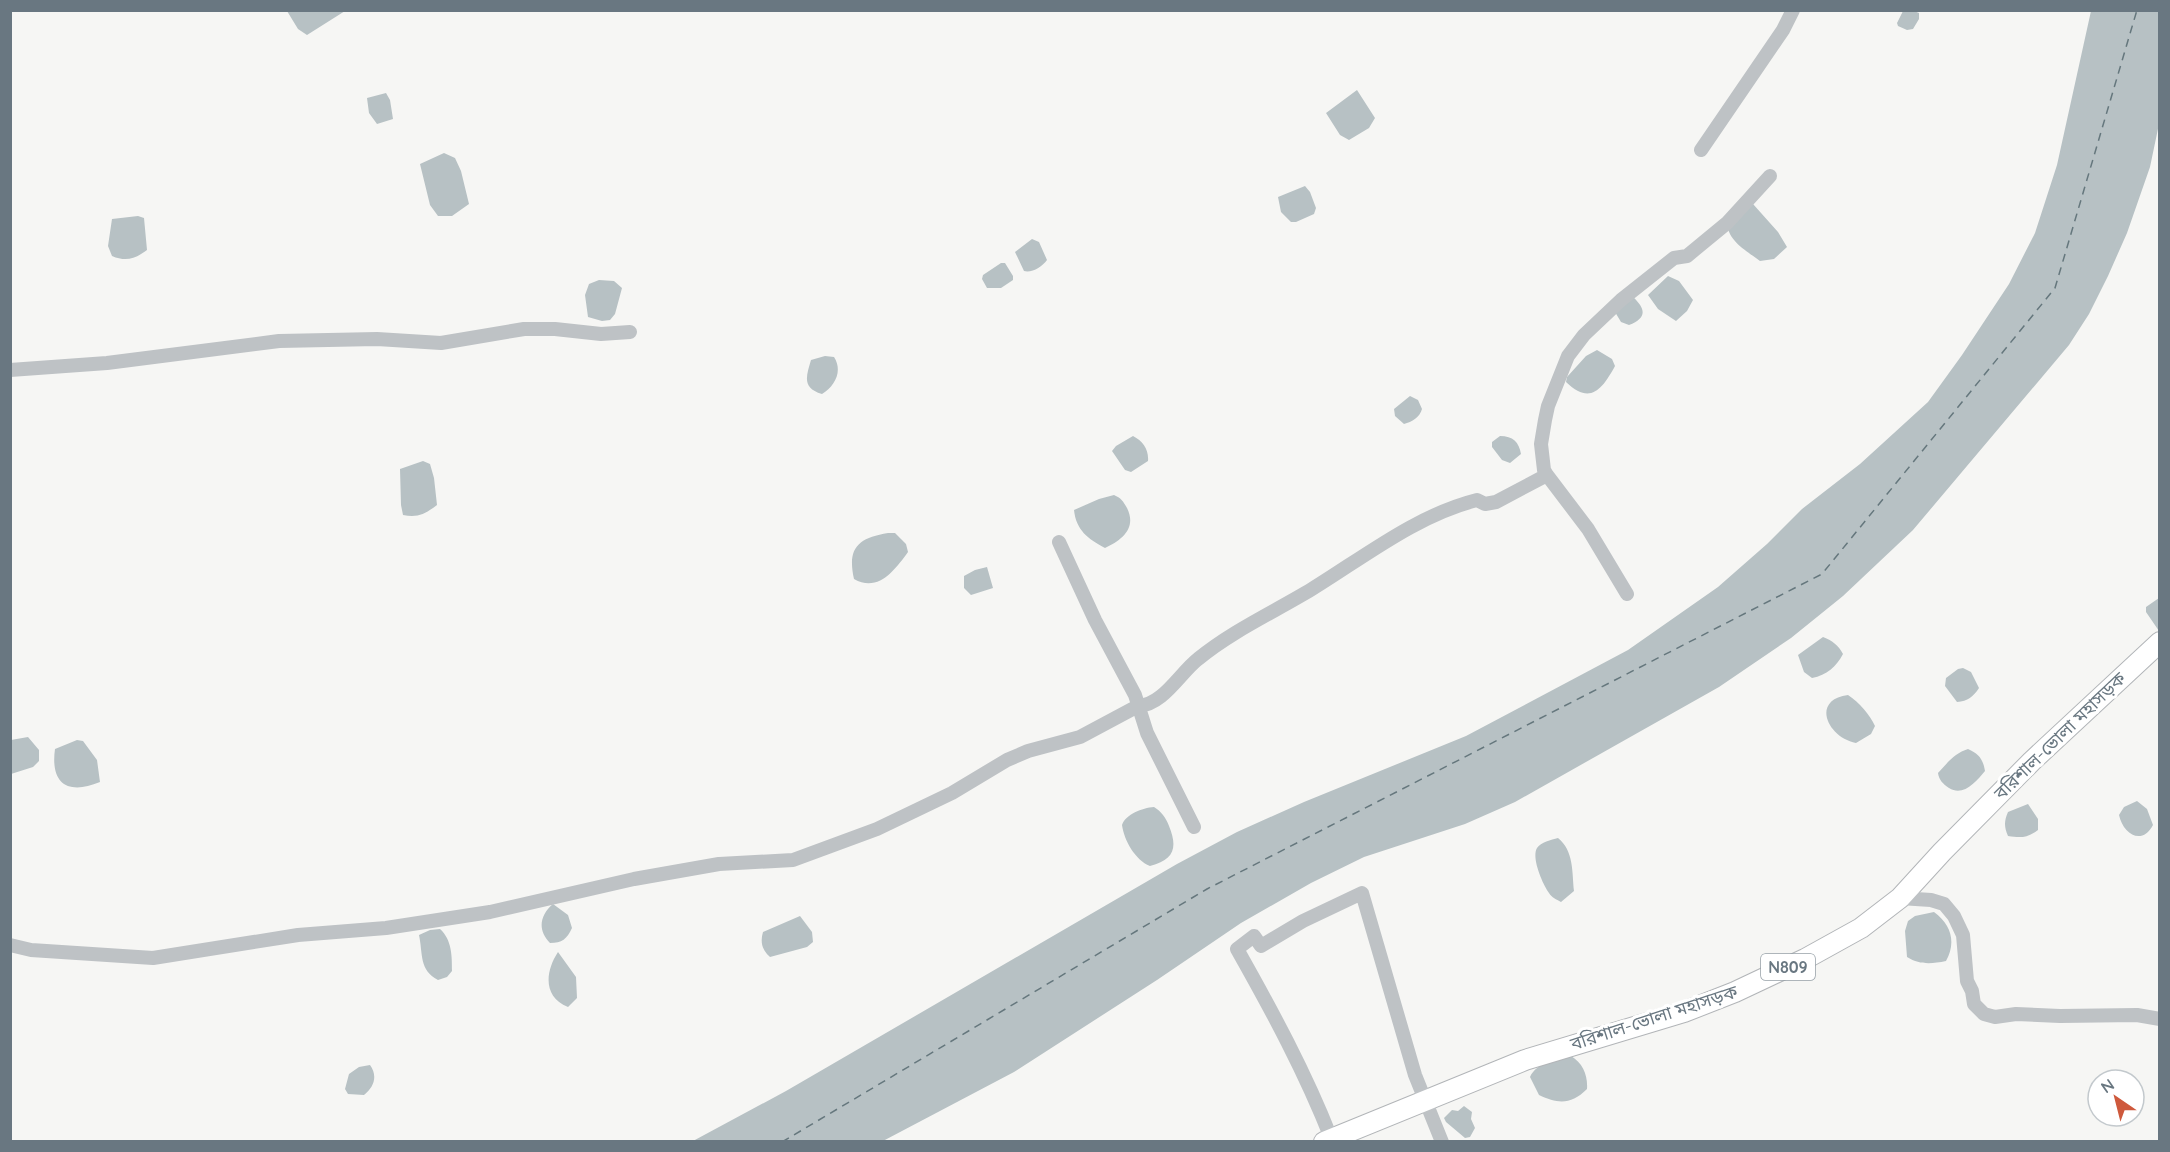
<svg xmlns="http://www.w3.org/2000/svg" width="2170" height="1152" font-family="Quicksand,'Noto Sans Bengali',sans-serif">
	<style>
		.water { fill: #b7c1c4 }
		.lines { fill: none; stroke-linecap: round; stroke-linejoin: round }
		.ferry { stroke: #65777d; stroke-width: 1.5; stroke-dasharray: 8 6; stroke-linecap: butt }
		.highway-casing { stroke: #b2b5b8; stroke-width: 22 }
		.minor { stroke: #bec2c5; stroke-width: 14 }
		.highway { stroke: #fff; stroke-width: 20 }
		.labels { text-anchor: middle; stroke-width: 6; stroke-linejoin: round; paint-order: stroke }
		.shield { fill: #fff; stroke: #96a0a7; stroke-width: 1.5 }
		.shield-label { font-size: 16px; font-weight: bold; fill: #697781 }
		.street-label { font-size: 18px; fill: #697781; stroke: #fff }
	</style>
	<rect width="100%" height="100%" fill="#f6f6f4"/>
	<!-- water -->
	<path class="water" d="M287 11H345L307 35 298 29Z
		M1903 11H1914L1919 13V19L1913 29 1907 30 1898 26 1897 23Z
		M2091 11H2159V124L2150 167 2127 233 2108 276 2089 314 2069 345 1913 530 1843 596 1791 638 1719 687 1515 802 1465 824 1364 857 1311 883 1241 923 1157 980 1014 1072 883 1141H693L786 1091 1177 864 1237 832 1304 802 1466 736 1628 650 1718 587 1767 544 1802 509 1860 464 1928 402 1962 355 2009 284 2035 233 2057 165Z
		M1357 90 1375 118 1369 128 1349 140 1340 135 1326 113Z
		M386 93 390 100 393 119 377 124 369 113 367 98Z
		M444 153 455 158 461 171 469 204 452 216H438L430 205 420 164Z
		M1305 186 1310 192 1316 208 1314 214 1296 222H1291L1281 212 1278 197Z
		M1753 204 1778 232 1787 247 1774 259 1760 261C1747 251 1729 242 1727 224Z
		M138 216 144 218 147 250C135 259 126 262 112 256L108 246 112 219Z
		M1032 239 1039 242 1047 260C1042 267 1032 273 1024 271L1015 252Z
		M1001 263H1005L1013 276V280L1001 288H987L982 279 983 275Z
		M1668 276 1679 281 1693 300 1687 311 1676 321 1658 309 1648 295Z
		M599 280 614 281 622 288 615 314 610 320 602 321 588 317 585 295 589 284Z
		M1633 297C1646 309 1647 318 1629 325L1621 322 1615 312Z
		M1597 350 1612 359 1615 366C1602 390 1590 405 1566 382L1567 377 1586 356Z
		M825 356 834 357C843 371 835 386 822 394 802 388 806 377 811 360Z
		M1410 396 1418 400 1422 409C1420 417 1412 422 1404 424L1395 416 1394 409Z
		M1133 436C1143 441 1149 450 1148 461L1131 472 1125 470 1112 451 1116 446Z
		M1500 436C1513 436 1519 442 1521 454L1510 463 1502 460 1492 447V442Z
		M423 461 430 464 434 478 437 505C425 514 418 518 403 515L401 505 400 469Z
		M1114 495C1121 498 1123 501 1127 508 1137 528 1122 540 1105 548 1088 539 1076 530 1074 510L1099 499Z
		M888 533H895L906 544 908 552C895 570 878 593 854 579 847 548 858 538 888 533Z
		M987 567 993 588 971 595 964 588V576L975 570Z
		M2159 598 2160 630 2159 631 2146 612V607Z
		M1823 637C1833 641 1838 645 1843 654 1836 667 1827 675 1812 678L1804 672 1798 655Z
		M1963 668 1971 672 1979 688C1973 697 1968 701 1957 702L1945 686 1946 678 1958 669Z
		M1848 695C1859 702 1870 715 1875 726L1871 734 1856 743C1828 738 1810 700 1848 695Z
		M28 737 39 750V761L33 767 11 774V740Z
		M77 740 83 741 97 760 100 782C69 795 50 785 55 749Z
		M1968 749C1979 754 1983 759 1985 771 1976 782 1963 797 1949 788 1943 784 1939 780 1938 773 1947 763 1955 753 1968 749Z
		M2137 801 2147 809 2153 825C2142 846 2123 834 2119 815L2124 807Z
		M2028 804 2038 819V830C2027 838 2021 838 2008 836 2004 827 2004 821 2008 812Z
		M1154 807C1161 811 1166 818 1169 826 1178 848 1174 860 1150 866 1135 860 1124 840 1122 825 1126 814 1142 808 1154 807Z
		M1558 838C1574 851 1572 872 1574 891L1561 902C1556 899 1552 898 1549 893 1543 885 1531 858 1537 848 1541 842 1551 840 1558 838Z
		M553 904 568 915 572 928C567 939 562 943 550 943 537 930 540 915 553 904Z
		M1934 912C1952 925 1956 943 1946 961 1931 964 1920 965 1907 957L1905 931 1908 921 1915 916Z
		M800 916 812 932 813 942 807 947 770 957C762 950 760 942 763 932Z
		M440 929C452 940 452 956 452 971L447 977 438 980C419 970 423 954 419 935L430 930Z
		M558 952 576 977 577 998 568 1007C543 997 545 972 558 952Z
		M1571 1056C1583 1063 1588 1076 1587 1089 1571 1105 1558 1104 1539 1095L1530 1077C1537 1062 1556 1060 1571 1056Z
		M370 1065C378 1076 374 1087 364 1095L348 1094 345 1089 349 1074 359 1067Z
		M1464 1106 1472 1112 1471 1119 1475 1128 1470 1137 1465 1138 1446 1122 1444 1118 1452 1110 1458 1111Z"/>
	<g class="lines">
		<!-- ferry -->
		<path class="ferry" d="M782 1142 1207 889 1822 574 2055 288 2137 10"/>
		<!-- highway casing -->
		<g class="highway-casing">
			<path id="highway" d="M1324 1142 1525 1060 1684 1012 1735 992 1805 959 1861 928 1900 898 1942 852 2032 761 2160 642"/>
		</g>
		<!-- minor -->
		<path class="minor" d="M1701 150 1783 30 1793 10
			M10 370 107 363 279 341 377 339 441 343 524 329H555L601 334 630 332
			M1547 475 1544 470 1541 444 1545 420 1548 406 1568 356 1584 335 1621 300 1674 258 1687 256 1727 223 1770 176
			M1059 542 1095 620 1135 695 1147 733 1194 827
			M1900 898 1931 900 1944 904 1954 916 1963 935 1967 981 1972 991 1974 1004 1984 1014 1995 1017 2016 1014 2060 1016 2137 1015 2160 1019
			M10 945 31 950 153 958 298 935 386 928 490 912 634 879 719 864 793 860 877 829 952 793 1007 760 1028 751 1080 737 1138 706C1163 705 1180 673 1198 659 1232 631 1274 612 1312 589 1364 557 1417 515 1477 500L1485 504 1496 502 1547 475 1588 529 1627 594
			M1331 1138C1305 1072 1272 1011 1237 949L1254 936 1261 946 1303 921 1362 893 1415 1075 1442 1142"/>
		<!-- highway -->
		<use href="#highway" class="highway"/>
	</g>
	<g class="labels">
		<!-- shield labels -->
		<rect class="shield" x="1761" y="954" width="54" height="26" rx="4.5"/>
		<g class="shield-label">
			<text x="1788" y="973">N809</text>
		</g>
		<!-- street labels -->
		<g class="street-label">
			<text transform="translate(2060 736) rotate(-44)" y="6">বরিশাল-ভোলা মহাসড়ক</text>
			<text transform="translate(1654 1018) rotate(-18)" y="6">বরিশাল-ভোলা মহাসড়ক</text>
		</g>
	</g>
	<!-- border -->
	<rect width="2170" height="1152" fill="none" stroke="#697781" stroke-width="24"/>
	<!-- north arrow -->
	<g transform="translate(2116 1098) rotate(325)"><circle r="28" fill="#ffffff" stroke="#c3c9cd" stroke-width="1.5"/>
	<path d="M0-4.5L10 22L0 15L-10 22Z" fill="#ce593c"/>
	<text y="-9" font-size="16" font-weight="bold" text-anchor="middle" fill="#697781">N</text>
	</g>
</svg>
